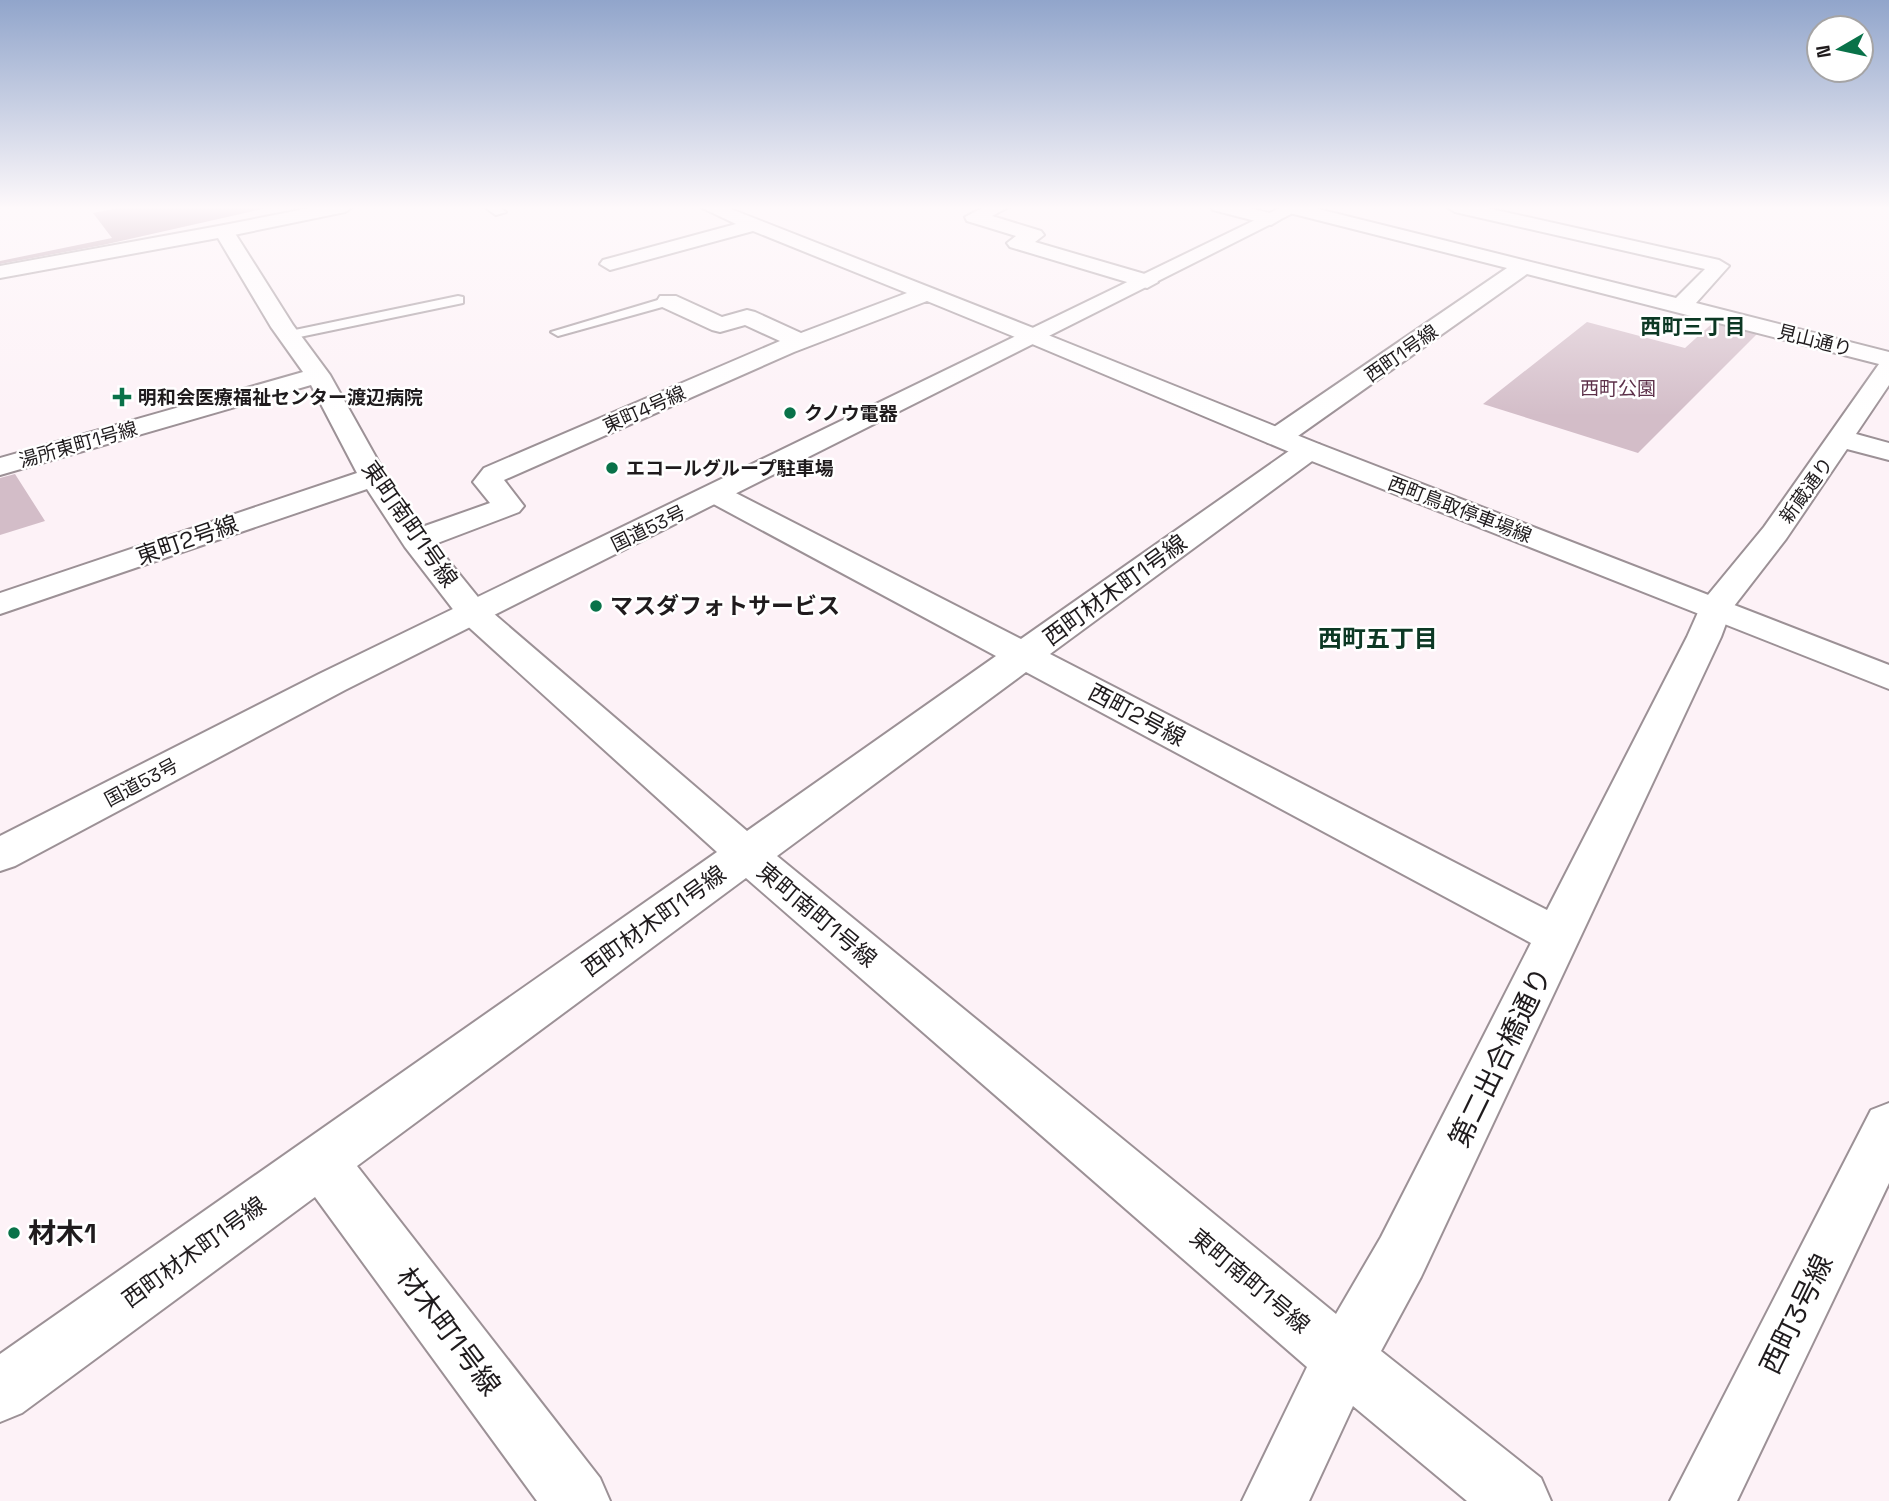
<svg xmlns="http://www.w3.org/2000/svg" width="1889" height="1501" font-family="'Space Grotesk','Noto Sans JP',sans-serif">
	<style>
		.green { fill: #d3bdc8 }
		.water { fill: #af8f9f }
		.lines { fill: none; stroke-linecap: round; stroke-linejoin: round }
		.lane-casing { stroke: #9c9196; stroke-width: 4 }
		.street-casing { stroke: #9c9196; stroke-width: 4 }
		.secondary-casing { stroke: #9c9196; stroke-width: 4 }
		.highway-casing { stroke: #9c9196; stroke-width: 4 }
		.lane { fill: #fff; fill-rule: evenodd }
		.street { fill: #fff; fill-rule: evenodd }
		.secondary { fill: #fff; fill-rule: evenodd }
		.highway { fill: #fff; fill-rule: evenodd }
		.poi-dot { fill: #097249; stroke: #fff; stroke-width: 2.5 }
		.labels { text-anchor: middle; stroke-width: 5; stroke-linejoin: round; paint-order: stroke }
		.far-street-label { font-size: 19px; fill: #1f1b1d; stroke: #fff }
		.far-park-label { font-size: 19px; fill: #5d314a; stroke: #fff }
		.far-poi-label { font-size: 19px; font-weight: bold; fill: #1f1b1d; stroke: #fff; text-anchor: start }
		.far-neighbourhood-label { font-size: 21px; font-weight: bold; fill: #0c3824; stroke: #fff }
		.street-label { font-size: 23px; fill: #1f1b1d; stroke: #fff }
		.poi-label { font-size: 23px; font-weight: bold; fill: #1f1b1d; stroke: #fff; text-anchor: start }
		.neighbourhood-label { font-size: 24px; font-weight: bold; fill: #0c3824; stroke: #fff }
		.near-street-label { font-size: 28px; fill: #1f1b1d; stroke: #fff }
		.near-poi-label { font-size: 28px; font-weight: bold; fill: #1f1b1d; stroke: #fff; text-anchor: start }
	</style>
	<rect width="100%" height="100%" fill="#fdf2f7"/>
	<!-- green -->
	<path class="green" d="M1716 320 1759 332 1638 453 1483 404 1587 322 1685 348Z
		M15 474 45 521 0 535V478Z"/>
	<!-- water -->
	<path class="water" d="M128 206H276L103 245 0 264V261L112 238 93 213Z"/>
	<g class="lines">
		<!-- lane casing -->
		<g class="lane-casing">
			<path id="lane" d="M483 206H497L506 212 496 215Z
				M458 296 463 297V303L290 339 283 335 290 331Z
				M668 297 675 301 673 304 558 336 551 332Z"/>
		</g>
		<!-- street casing -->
		<g class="street-casing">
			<path id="street" d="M698 206H723L1041 331 1045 336 1041 341H1025L927 301 794 352 504 480 524 506 519 512 435 544 486 607 747 831 996 656 706 500 701 494 706 488 716 485 726 488 1021 639 1299 444H1319L1323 450 1319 456 1050 654 1547 910 1687 637 1703 601 1764 527 1879 364 1527 274 1288 443H1268L1264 437 1268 431 1507 268 1286 212 1284 208 1306 206 1676 298 1705 269 1455 212 1446 206H1478L1719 260 1729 266 1696 303 1889 352V385L1856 434 1889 443V460L1847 449 1786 539 1731 610 1721 637 1421 1277 1381 1351 1541 1478 1551 1501H1467L1353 1406 1309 1501H1242L1307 1367 746 878 357 1166 600 1478 610 1501H537L315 1197 22 1413 0 1422V1354L717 852 462 621 405 547 367 489 0 614V593L357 473 311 385 0 475V458L303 372 271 327 218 238 0 278V266L224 225 231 227 293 325 330 375 387 477 422 527 490 503 473 482 484 468 780 341 745 325 720 332 712 330 660 306 657 301 660 296H676L722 317 747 310 755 312 801 333 907 293 753 231 610 270 600 264 603 260 736 224ZM1026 672 1531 943 1381 1237 1336 1314 777 856Z
				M986 206H1010L992 216 1041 231 1044 235 1035 242 1155 277 1158 282 1147 288 1010 247 1007 243 1016 236 967 221 965 217Z
				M1211 206H1241L1278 215 1281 219 1271 225 1213 210Z
				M1889 1103V1183L1737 1501H1670L1871 1110Z"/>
		</g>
		<!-- secondary casing -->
		<g class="secondary-casing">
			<path id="secondary" d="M320 206H354L345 212 224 237 214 231 224 225Z
				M1033 329 1319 444 1889 665V689L1299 456 1025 341 1021 336 1025 331Z"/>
		</g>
		<!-- highway casing -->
		<g class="highway-casing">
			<path id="highway" d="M1284 206H1307L345 690 15 866 0 871V836L319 674Z"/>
		</g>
		<!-- lane -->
		<use href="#lane" class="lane"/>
		<!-- street -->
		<use href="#street" class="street"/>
		<!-- secondary -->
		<use href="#secondary" class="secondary"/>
		<!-- highway -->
		<use href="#highway" class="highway"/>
	</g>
	<!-- sky -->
	<linearGradient id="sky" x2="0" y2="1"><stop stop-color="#91a5cb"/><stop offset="0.5" stop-color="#fef9fb"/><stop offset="1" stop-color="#fef9fb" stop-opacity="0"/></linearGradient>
	<rect width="1889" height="416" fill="url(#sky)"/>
	<!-- markers -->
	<g class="poi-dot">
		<path d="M118.5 386.5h7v7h7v7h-7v7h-7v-7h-7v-7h7z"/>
		<circle cx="790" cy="413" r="7"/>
		<circle cx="612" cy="468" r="7"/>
		<circle cx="596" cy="606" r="7"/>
		<circle cx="14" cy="1233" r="7"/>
	</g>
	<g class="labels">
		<!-- far-street labels -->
		<g class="far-street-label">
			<text transform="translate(1815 340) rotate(14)" y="7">見山通り</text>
			<text transform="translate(1401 353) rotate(-35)" y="7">西町1号線</text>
			<text transform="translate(644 409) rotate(-24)" y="7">東町4号線</text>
			<text transform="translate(78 444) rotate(-16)" y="7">湯所東町1号線</text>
			<text transform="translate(1806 490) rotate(-54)" y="7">新蔵通り</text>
			<text transform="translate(1460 509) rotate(21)" y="7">西町鳥取停車場線</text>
			<text transform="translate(648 528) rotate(-26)" y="7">国道53号</text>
			<text transform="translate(141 782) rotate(-28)" y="7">国道53号</text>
		</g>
		<!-- far-park labels -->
		<g class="far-park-label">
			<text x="1618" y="395">西町公園</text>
		</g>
		<!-- far-poi labels -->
		<g class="far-poi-label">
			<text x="138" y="404">明和会医療福祉センター渡辺病院</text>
			<text x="804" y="420">クノウ電器</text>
			<text x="626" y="475">エコールグループ駐車場</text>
		</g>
		<!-- far-neighbourhood labels -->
		<g class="far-neighbourhood-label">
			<text x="1693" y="334">西町三丁目</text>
		</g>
		<!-- street labels -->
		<g class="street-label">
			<text transform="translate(410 524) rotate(55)" y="8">東町南町1号線</text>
			<text transform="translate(187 540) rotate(-19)" y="8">東町2号線</text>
			<text transform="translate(1115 590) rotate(-36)" y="8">西町材木町1号線</text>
			<text transform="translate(1137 715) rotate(28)" y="8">西町2号線</text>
			<text transform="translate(817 915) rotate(40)" y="8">東町南町1号線</text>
			<text transform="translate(654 921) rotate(-36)" y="8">西町材木町1号線</text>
			<text transform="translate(194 1252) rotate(-36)" y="8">西町材木町1号線</text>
			<text transform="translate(1250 1281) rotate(40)" y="8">東町南町1号線</text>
		</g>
		<!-- poi labels -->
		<g class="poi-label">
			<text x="610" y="614">マスダフォトサービス</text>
		</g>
		<!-- neighbourhood labels -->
		<g class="neighbourhood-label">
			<text x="1378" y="647">西町五丁目</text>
		</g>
		<!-- near-street labels -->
		<g class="near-street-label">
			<text transform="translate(1500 1057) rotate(-64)" y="10">第二出合橋通り</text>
			<text transform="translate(1796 1314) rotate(-64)" y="10">西町3号線</text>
			<text transform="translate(449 1331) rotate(53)" y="10">材木町1号線</text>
		</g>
		<!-- near-poi labels -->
		<g class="near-poi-label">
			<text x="28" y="1243">材木1</text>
		</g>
	</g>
	<!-- north arrow -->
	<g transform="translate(1840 49) rotate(261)"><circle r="33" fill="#ffffff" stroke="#a5a4a5" stroke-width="2"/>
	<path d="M0-5L12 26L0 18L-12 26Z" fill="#097249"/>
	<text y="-10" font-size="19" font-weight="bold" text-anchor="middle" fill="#1f1b1d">N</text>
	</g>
</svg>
